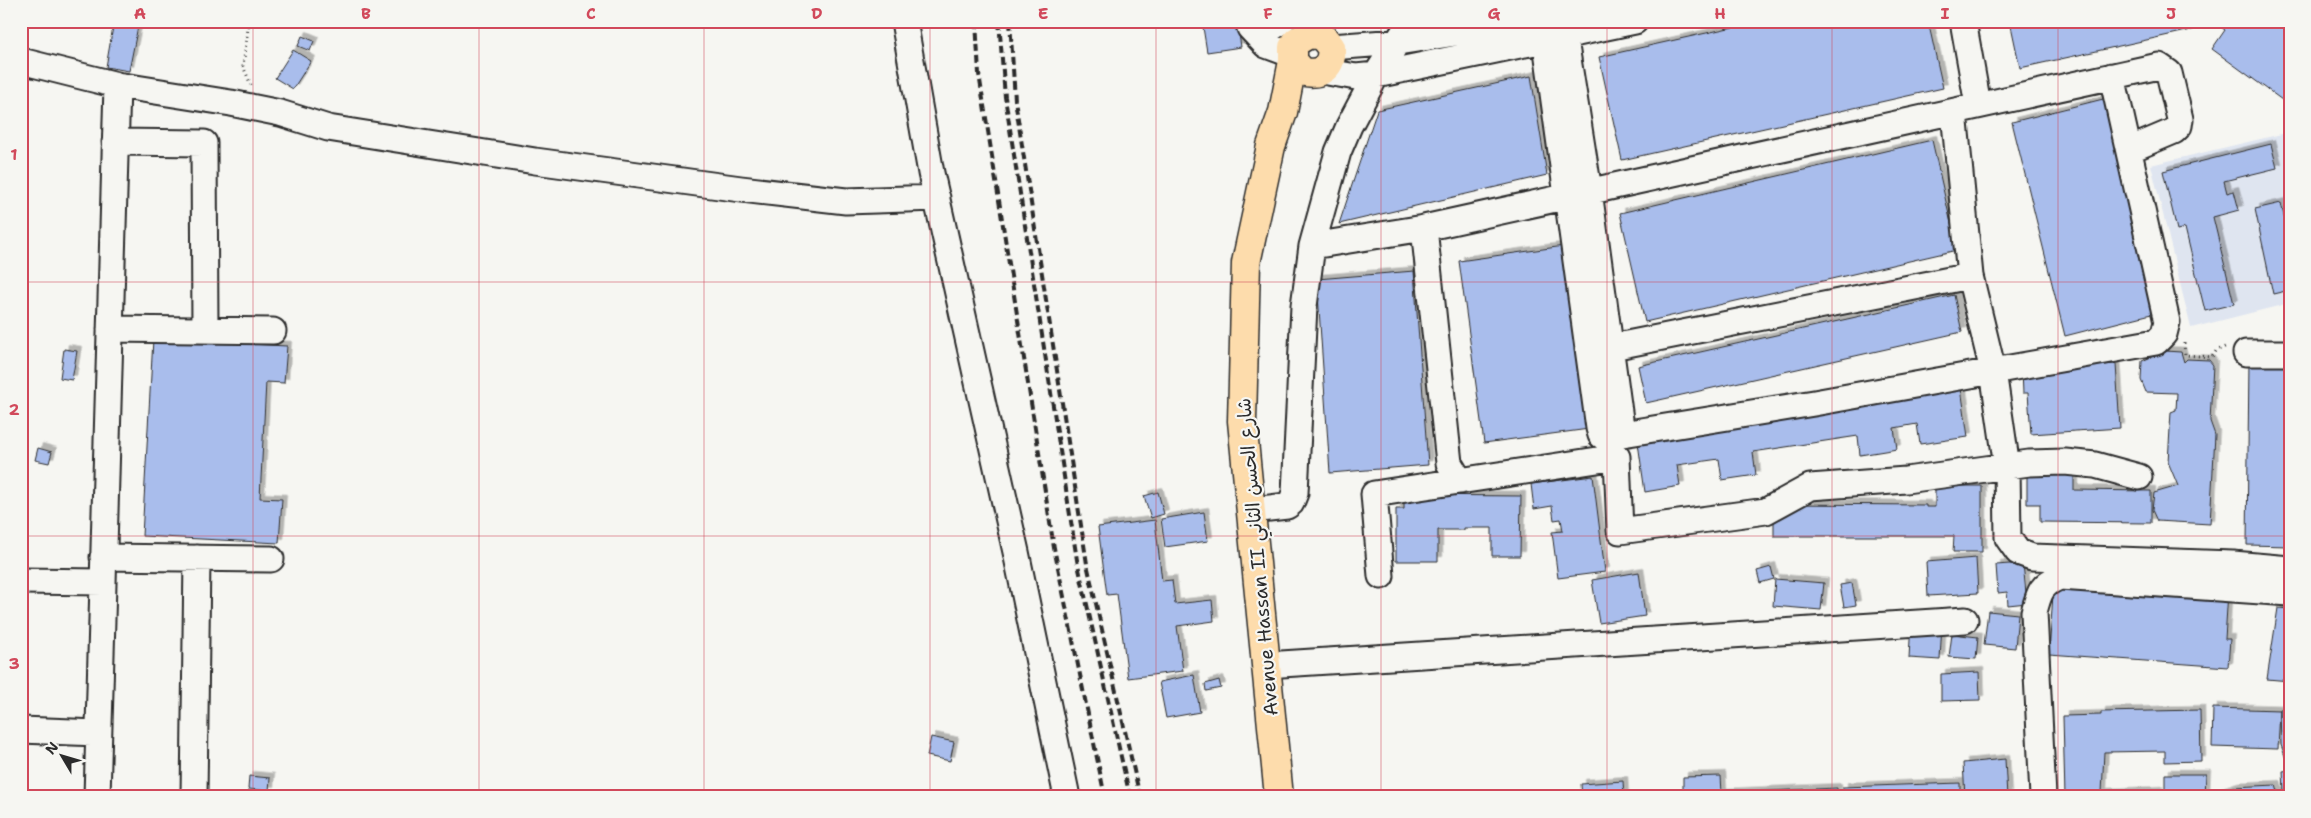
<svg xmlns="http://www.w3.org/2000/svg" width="2311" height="818" font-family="'Shantell Sans','Playpen Sans Arabic',sans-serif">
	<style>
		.built { fill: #dfe5f0 }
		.building { fill: #a9bdec; stroke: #2b2b2b; filter: url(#shadow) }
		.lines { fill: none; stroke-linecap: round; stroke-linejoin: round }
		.minor-casing { stroke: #2b2b2b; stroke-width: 29 }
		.major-casing { stroke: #2b2b2b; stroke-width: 31 }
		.path { stroke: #2b2b2b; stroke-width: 3; stroke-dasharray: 1 4; stroke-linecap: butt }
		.minor { stroke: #f6f6f2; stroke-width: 25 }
		.major { stroke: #fddcac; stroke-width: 28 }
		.rail { stroke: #2b2b2b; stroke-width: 4; stroke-dasharray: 8 4; stroke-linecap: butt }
		.grid { fill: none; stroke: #d1495b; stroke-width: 1; stroke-opacity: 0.55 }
		.labels { text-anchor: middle; stroke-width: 4.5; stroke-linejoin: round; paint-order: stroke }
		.street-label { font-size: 19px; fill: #2b2b2b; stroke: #f6f6f2 }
		.neatline { fill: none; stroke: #d1495b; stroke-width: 2 }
		.grid-label { font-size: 16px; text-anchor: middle; font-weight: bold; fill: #d1495b }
	</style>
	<defs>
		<filter id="shadow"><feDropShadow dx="4.5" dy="-4.5" stdDeviation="0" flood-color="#0004"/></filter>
	</defs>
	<rect width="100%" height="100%" fill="#f6f6f2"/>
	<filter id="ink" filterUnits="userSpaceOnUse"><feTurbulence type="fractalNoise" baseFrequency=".02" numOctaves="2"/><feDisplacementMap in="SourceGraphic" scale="10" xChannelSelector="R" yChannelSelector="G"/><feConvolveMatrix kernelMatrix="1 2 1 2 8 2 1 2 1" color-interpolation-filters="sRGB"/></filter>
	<g filter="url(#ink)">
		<!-- built -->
		<path class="built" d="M2290 132V303L2191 328 2151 165Z"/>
		<!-- building -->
		<path class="building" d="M114 21H139L129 71 106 67Z
			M1202 21H1237L1241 47 1207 52Z
			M1760 21H1928L1943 88 1622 160 1599 57Z
			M2010 21H2195L2196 29 2020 68Z
			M2213 21H2290V89L2282 100 2212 49 2225 30Z
			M302 36 314 41 310 51 298 46Z
			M293 50 311 61 293 89 275 78Z
			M1531 76 1547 175 1339 224 1377 110Z
			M2107 98 2159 312 2065 336 2012 122Z
			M1932 140 1957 250 1645 322 1620 213Z
			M2271 144 2277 168 2224 181 2227 193 2234 191 2239 210 2213 217 2234 304 2205 311 2185 228 2177 230 2163 171Z
			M2281 203 2290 243V290L2273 294 2255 209Z
			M1564 246 1589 429 1484 443 1459 261Z
			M1414 271 1428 465 1330 473 1317 279Z
			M1954 295 1962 332 1646 403 1638 366Z
			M153 339 287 346 284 383 266 382 260 498 282 499 279 543 142 536Z
			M64 349 77 351 72 380 60 378Z
			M2165 351 2181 352 2184 362 2187 359 2209 360 2213 365 2210 421 2215 435 2210 524 2157 521 2152 510 2154 493 2178 486 2168 462 2171 412 2176 410 2177 393 2146 392 2141 380 2142 361Z
			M2249 360 2290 361V546L2247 545Z
			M2116 364 2120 428 2031 434 2028 393H2023L2022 371Z
			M1961 388 1968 437 1920 444 1917 424 1894 428 1897 449 1860 455 1858 436 1753 452 1756 475 1722 480 1719 459 1677 465 1680 486 1645 492 1637 436Z
			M38 448 52 452 49 463 35 460Z
			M2027 465H2074V490L2151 491V523L2040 522V504H2027Z
			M1593 476 1605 572 1558 578 1552 532 1563 531 1561 519 1554 520 1552 506 1534 509 1531 484Z
			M1935 486H1982V552H1953L1954 536H1774V514H1787L1788 504 1926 505V507H1935Z
			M1158 492 1164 514 1151 518 1144 496Z
			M1404 495 1521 496 1520 556H1492V528H1464V530H1438V561H1396V509H1404Z
			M1204 512 1208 541 1165 547 1161 519Z
			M1155 520 1162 581 1172 580 1175 604 1212 600 1214 621 1177 626 1183 671 1128 678 1117 594 1107 595 1098 527Z
			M1976 558 1978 593 1928 596 1926 562Z
			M2023 563 2027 603 2008 605 2007 592 1998 593 1996 565Z
			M1771 567 1774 579 1760 583 1757 571Z
			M1639 572 1645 616 1599 623 1592 580Z
			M1775 579 1824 583 1821 610 1773 606Z
			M2054 579 2228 592 2225 639H2230L2228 667 2049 654Z
			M1852 583 1856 605 1844 607 1840 585Z
			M2278 608 2290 609V681L2267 679Z
			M1988 611 2018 614 2015 648 1984 645Z
			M1911 622 1942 623 1940 660 1909 658Z
			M1952 634 1978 637 1976 659 1949 657Z
			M1979 672 1980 700 1941 701V674Z
			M1194 675 1200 712 1166 718 1159 682Z
			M1219 680 1221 688 1206 691 1205 684Z
			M2213 708 2280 710 2278 749 2212 747Z
			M2290 708V760L2286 759 2281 745 2280 709Z
			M2200 710 2201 761 2165 762V751L2104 752 2102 793 2158 791V797H2065L2063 716 2101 715V712Z
			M931 737 954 742 950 761 927 756Z
			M2005 759 2007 797H1965L1963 763Z
			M2290 770V797H2215V793L2233 787 2276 785 2278 792H2284L2283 771Z
			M2165 774H2206L2205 797H2165Z
			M249 776 270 778 269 791 248 789Z
			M1721 776 1722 793 1837 788V797H1683V777Z
			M1623 781 1624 797H1582L1581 784Z
			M1960 783V797H1843V787Z"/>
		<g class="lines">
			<!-- minor casing -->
			<g class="minor-casing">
				<path id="minor" d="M904 21 931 173 1016 552 1067 797
					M1248 21 1250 28 1270 29 1282 21
					M1543 21 1599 428 1601 435 1604 437 1814 403 1993 371 1970 276 1954 112
					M1562 21 1589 191 1622 434
					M1963 21 1978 105
					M1250 28 1266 45 1293 55
					M1331 47 1398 42 1531 21
					M21 61 117 85 231 103 280 113 328 128 535 161 741 189 846 201 937 198
					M1322 71 1356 77 1376 75 1635 21
					M2112 76 2167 322 2164 334 2156 342 1993 371 2007 467 2008 538 2018 552 2032 557 2233 564 2290 569
					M115 142 204 143 205 330
					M1424 228 1449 463 1460 481
					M1312 246 1424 228 2159 66 2169 73 2180 119 2179 126 2174 131 2129 150
					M110 329 273 331
					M1596 353 1612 347 1970 276
					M2246 353H2290
					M1252 510 1287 506 1291 503 1295 493 1304 306 1312 246 1338 152 1349 126 1376 75 1411 21
					M103 557 271 559
					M1381 576 1374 494 1617 457 1620 531 1766 511 1810 487 1906 480 2029 463 2065 462 2095 465 2139 477
					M21 581 103 582
					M1266 665 1965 620
					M21 730 98 733
					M97 797 117 85
					M194 797 197 558
					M2043 797 2034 612C2039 593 2041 584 2060 577L2290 593"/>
			</g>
			<!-- major casing -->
			<g class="major-casing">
				<path id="major" d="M1279 797 1242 421 1246 263 1271 146 1283 112 1293 61V47L1297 41 1309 34 1322 36 1331 47C1334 66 1320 77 1302 71L1293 61"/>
			</g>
			<!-- path -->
			<path class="path" d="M249 21 243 66 251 85
				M2184 343 2185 355 2212 357 2216 351 2227 346"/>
			<!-- minor -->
			<use href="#minor" class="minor"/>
			<!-- major -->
			<use href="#major" class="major"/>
			<!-- rail -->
			<path class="rail" d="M976 21 979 74 1054 548 1105 797
				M999 21 1005 97 1077 560 1130 797
				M1010 21 1015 100 1087 564 1140 797"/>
		</g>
	</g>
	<!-- grid -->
	<path class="grid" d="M253 21V797M479 21V797M704 21V797M930 21V797M1156 21V797M1381 21V797M1607 21V797M1832 21V797M2058 21V797M21 282H2290M21 536H2290"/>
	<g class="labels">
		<!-- street labels -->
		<g class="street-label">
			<text transform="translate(1257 557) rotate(-95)" y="7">Avenue Hassan II شارع الحسن الثاني</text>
		</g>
	</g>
	<!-- margin -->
	<rect width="2311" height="818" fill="none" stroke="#f6f6f2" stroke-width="55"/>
	<!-- north arrow -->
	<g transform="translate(62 756) rotate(308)" stroke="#f6f6f2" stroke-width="4" paint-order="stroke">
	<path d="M0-4L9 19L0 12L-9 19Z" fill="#2b2b2b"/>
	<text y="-8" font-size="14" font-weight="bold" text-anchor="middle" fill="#2b2b2b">N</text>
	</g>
	<rect x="28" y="28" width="2256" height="762" class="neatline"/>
	<g class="grid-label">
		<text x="140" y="19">A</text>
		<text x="366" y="19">B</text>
		<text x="591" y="19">C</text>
		<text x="817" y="19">D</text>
		<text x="1043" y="19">E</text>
		<text x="1268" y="19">F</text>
		<text x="1494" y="19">G</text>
		<text x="1720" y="19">H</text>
		<text x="1945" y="19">I</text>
		<text x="2171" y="19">J</text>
		<text x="14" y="160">1</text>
		<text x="14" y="415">2</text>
		<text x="14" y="669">3</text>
	</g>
</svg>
